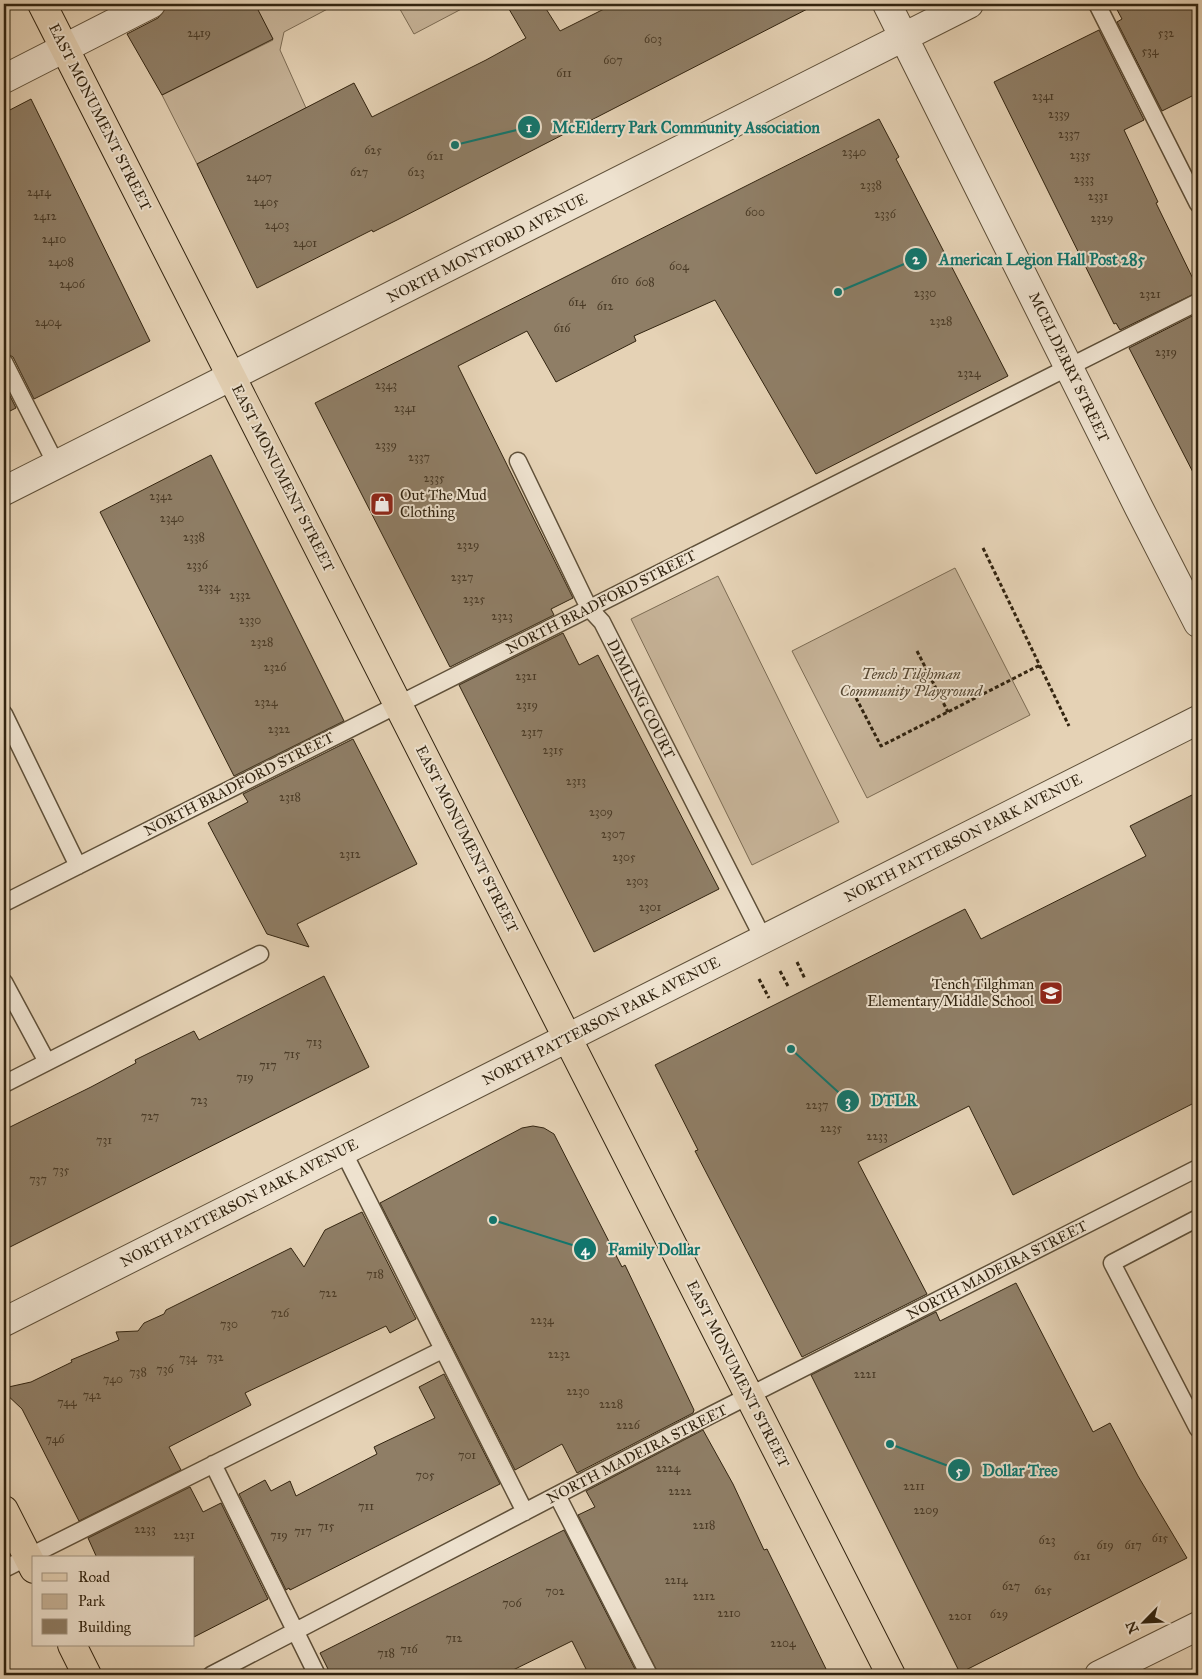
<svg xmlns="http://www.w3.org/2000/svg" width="1202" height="1679" font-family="'IM FELL Great Primer',serif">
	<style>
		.green { fill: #c7b499; stroke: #7c6c54 }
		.building { fill: #8f7e66; stroke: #322410 }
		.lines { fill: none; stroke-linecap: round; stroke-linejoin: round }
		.service-casing { stroke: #5f5039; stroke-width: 19 }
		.minor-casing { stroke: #5f5039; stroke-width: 30 }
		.tertiary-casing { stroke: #5f5039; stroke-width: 30 }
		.primary-casing { stroke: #322410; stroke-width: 30 }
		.path { stroke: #322410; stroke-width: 3; stroke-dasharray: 4 2.5; stroke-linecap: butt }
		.service { stroke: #eee2cf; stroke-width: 16 }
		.minor { stroke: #eee2cf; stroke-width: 28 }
		.tertiary { stroke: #eee2cf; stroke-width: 28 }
		.primary { stroke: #e5d2b5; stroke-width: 28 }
		.labels { text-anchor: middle; stroke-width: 4; stroke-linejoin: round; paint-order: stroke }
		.number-label { font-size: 12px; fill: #493a26 }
		.street-label { font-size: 15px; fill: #322410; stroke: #eee2cf }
		.poi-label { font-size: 15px; fill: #322410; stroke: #eee2cf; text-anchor: start }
		.park-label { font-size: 15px; font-style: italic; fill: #574832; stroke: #eee2cf }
		.leader { fill: none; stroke: #0f766e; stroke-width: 2 }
		.callout-dot { fill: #0f766e; stroke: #eee2cf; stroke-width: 2 }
		.mark-label { font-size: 15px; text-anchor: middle; font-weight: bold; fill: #fff }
		.callout-label { font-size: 16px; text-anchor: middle; font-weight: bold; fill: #0f766e; stroke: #eee2cf; stroke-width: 4; stroke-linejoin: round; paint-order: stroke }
	</style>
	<rect width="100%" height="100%" fill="#e5d2b5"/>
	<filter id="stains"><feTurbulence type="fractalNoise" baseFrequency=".004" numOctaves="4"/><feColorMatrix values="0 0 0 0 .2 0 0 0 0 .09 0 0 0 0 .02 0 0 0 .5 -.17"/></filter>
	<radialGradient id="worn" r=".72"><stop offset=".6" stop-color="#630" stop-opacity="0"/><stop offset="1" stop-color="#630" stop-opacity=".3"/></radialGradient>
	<!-- green -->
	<path class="green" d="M254 4H337L284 32 280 50 306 108 197 164 162 95 273 40Z
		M397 4H471L414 34Z
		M955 568 1030 715 867 798 792 651Z
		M718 576 839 822 752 865 631 619Z"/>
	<!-- building -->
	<path class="building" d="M176 4H255L273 39 162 95 127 34 158 18 165 9Z
		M506 4H543L560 31 614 4H817L397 220 373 232 372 230 257 288 197 164 354 83 372 117 486 60 526 38Z
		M1114 4H1198V93L1162 111 1117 22 1122 19Z
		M1099 30 1144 120 1124 130 1158 202 1156 203 1198 289V292L1120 330 1116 323 1114 324 994 82Z
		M31 99 150 341 34 399 13 357 4 352V113Z
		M879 119 899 157 896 159 910 186 1008 376 816 474 715 300 634 336 636 341 556 382 527 331 458 366 573 598 551 609 554 615 450 667 315 403Z
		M1198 313V482L1129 348Z
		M4 384 16 408 4 414Z
		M211 455 344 721 234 776 100 512Z
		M563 633 579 665 598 655 719 889 594 952 459 685Z
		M353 739 417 864 297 924 309 947 267 934 208 823 248 802 243 794Z
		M1198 792V1101L1013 1195 969 1106 858 1162 927 1294 802 1357 695 1151 698 1150 655 1065 965 909 981 939 1146 856 1130 826Z
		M324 976 369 1067 4 1250V1130L91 1087 136 1063 135 1060 194 1031 199 1040Z
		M533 1126 544 1128 554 1134 622 1267 625 1265 694 1410 693 1413 577 1473 562 1444 515 1470 380 1203 522 1128Z
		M362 1212 416 1319 390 1333 386 1326 245 1393 251 1405 169 1447 181 1470 79 1521 22 1409 4 1392V1388L31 1382 72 1362 71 1360 119 1340 116 1332 138 1331 144 1323 164 1314 166 1310 291 1248 304 1267 325 1230Z
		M1016 1283 1093 1432 1110 1423 1138 1476 1187 1558 960 1673 811 1375 936 1312 940 1321Z
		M444 1374 500 1484 290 1590 289 1588 286 1590 239 1494 265 1480 271 1491 290 1481 296 1496 377 1454 374 1447 435 1418 419 1387Z
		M703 1430 733 1484 764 1550 767 1549 829 1675H659L578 1515 595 1507 586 1491Z
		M190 1487 203 1512 221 1503 268 1599 194 1637V1558H97L88 1538Z
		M564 1530 638 1675H589L572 1641 503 1675H331L320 1653Z"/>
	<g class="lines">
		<!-- service casing -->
		<g class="service-casing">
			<path id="service" d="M1097 4 1198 204
				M4 362 56 464
				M518 461 584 598 589 608 602 622 763 938
				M4 714 78 866
				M4 903 1198 302
				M4 982 47 1062
				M4 1084 260 954
				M343 1151 525 1512
				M1198 1218 1112 1263 1198 1429
				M213 1464 317 1675
				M557 1495 649 1675
				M4 1569 442 1350
				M211 1675 711 1415 1198 1168"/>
		</g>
		<!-- minor casing -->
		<g class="minor-casing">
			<path id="minor" d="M887 4 1139 508 1198 623
				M4 79 151 4
				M4 491 969 4
				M1099 1675 1198 1626"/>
		</g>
		<!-- tertiary casing -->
		<g class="tertiary-casing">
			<path id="tertiary" d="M4 1322 1198 720"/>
		</g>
		<!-- primary casing -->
		<g class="primary-casing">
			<path id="primary" d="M42 4 891 1675
				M4 1510 34 1569
				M72 1645 87 1675"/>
		</g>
		<!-- path -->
		<path class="path" d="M983 548 1069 726
			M917 651 948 712
			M856 698 881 746 1040 665
			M797 962 805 979
			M780 971 789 988
			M759 979 769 998
			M4 1381H5"/>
		<!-- service -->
		<use href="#service" class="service"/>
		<!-- minor -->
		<use href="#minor" class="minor"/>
		<!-- tertiary -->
		<use href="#tertiary" class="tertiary"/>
		<!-- primary -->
		<use href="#primary" class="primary"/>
	</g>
	<!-- icons -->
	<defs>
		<g id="shop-square" transform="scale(1.25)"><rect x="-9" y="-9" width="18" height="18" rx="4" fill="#8f2418" stroke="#eee2cf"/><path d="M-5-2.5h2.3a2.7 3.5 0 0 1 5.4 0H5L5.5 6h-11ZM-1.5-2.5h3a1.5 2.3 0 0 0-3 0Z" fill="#fff"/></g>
		<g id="school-square" transform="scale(1.25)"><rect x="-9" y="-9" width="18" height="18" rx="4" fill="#8f2418" stroke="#eee2cf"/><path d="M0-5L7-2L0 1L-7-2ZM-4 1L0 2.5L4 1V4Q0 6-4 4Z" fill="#fff"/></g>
	</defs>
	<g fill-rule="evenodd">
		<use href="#shop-square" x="382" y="504"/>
		<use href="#school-square" x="1051" y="993"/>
	</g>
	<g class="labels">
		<!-- number labels -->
		<g class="number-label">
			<text x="199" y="37">2419</text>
			<text x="1166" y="37">532</text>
			<text x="653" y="43">603</text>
			<text x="1150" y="55">534</text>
			<text x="613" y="64">607</text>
			<text x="564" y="77">611</text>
			<text x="1043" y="100">2341</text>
			<text x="1059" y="118">2339</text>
			<text x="1069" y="138">2337</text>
			<text x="373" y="154">625</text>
			<text x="854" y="156">2340</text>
			<text x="1080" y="159">2335</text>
			<text x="435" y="160">621</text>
			<text x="359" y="176">627</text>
			<text x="416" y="176">623</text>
			<text x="259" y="181">2407</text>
			<text x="1084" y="183">2333</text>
			<text x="871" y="189">2338</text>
			<text x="39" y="196">2414</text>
			<text x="1098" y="200">2331</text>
			<text x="266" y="206">2405</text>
			<text x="755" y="216">600</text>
			<text x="885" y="218">2336</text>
			<text x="45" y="220">2412</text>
			<text x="1102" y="222">2329</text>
			<text x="277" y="229">2403</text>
			<text x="54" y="243">2410</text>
			<text x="305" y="247">2401</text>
			<text x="61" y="266">2408</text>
			<text x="679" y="270">604</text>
			<text x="620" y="284">610</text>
			<text x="645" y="286">608</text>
			<text x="72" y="288">2406</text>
			<text x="925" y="297">2330</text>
			<text x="1150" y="298">2321</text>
			<text x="577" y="306">614</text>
			<text x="605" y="310">612</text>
			<text x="941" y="325">2328</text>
			<text x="48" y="326">2404</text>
			<text x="562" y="332">616</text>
			<text x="1166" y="356">2319</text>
			<text x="969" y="377">2324</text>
			<text x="386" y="389">2343</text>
			<text x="405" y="412">2341</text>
			<text x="386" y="449">2339</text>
			<text x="419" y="461">2337</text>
			<text x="434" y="482">2335</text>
			<text x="161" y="500">2342</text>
			<text x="172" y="522">2340</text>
			<text x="194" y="541">2338</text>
			<text x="468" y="549">2329</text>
			<text x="197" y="569">2336</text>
			<text x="462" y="581">2327</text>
			<text x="209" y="591">2334</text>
			<text x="240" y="599">2332</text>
			<text x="474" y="603">2325</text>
			<text x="502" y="620">2323</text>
			<text x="250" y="624">2330</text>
			<text x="262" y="646">2328</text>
			<text x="275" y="671">2326</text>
			<text x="526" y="680">2321</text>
			<text x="266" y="706">2324</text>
			<text x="527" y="709">2319</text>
			<text x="279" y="733">2322</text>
			<text x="532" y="736">2317</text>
			<text x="553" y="754">2315</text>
			<text x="576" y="785">2313</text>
			<text x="290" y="801">2318</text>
			<text x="601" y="816">2309</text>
			<text x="613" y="838">2307</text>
			<text x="350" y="858">2312</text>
			<text x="624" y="861">2305</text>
			<text x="637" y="885">2303</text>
			<text x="650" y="911">2301</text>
			<text x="314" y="1046">713</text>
			<text x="292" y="1058">715</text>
			<text x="268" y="1069">717</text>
			<text x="245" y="1081">719</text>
			<text x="199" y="1104">723</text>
			<text x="817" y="1109">2237</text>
			<text x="150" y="1120">727</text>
			<text x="831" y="1132">2235</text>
			<text x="877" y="1140">2233</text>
			<text x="104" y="1144">731</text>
			<text x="61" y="1174">735</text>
			<text x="38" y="1183">737</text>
			<text x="375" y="1278">718</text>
			<text x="328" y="1297">722</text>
			<text x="280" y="1317">726</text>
			<text x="542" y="1324">2234</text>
			<text x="229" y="1328">730</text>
			<text x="559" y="1358">2232</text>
			<text x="215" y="1361">732</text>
			<text x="188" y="1362">734</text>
			<text x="165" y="1373">736</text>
			<text x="138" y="1376">738</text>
			<text x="865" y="1378">2221</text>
			<text x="113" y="1383">740</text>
			<text x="578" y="1395">2230</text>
			<text x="92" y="1399">742</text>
			<text x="67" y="1406">744</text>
			<text x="611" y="1408">2228</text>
			<text x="628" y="1429">2226</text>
			<text x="55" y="1443">746</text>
			<text x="467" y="1459">701</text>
			<text x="668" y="1472">2224</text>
			<text x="425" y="1479">705</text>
			<text x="914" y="1490">2211</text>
			<text x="680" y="1495">2222</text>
			<text x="366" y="1510">711</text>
			<text x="926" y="1514">2209</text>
			<text x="704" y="1529">2218</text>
			<text x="326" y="1530">715</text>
			<text x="145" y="1533">2233</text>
			<text x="303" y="1535">717</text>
			<text x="184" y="1539">2231</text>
			<text x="279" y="1539">719</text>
			<text x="1160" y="1542">615</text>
			<text x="1047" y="1544">623</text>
			<text x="1105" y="1549">619</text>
			<text x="1133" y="1549">617</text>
			<text x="1082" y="1560">621</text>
			<text x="676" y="1584">2214</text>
			<text x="1011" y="1590">627</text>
			<text x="1043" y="1594">625</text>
			<text x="555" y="1595">702</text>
			<text x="704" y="1600">2212</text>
			<text x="512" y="1607">706</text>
			<text x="729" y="1617">2210</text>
			<text x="999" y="1618">629</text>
			<text x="960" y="1620">2201</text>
			<text x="454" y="1642">712</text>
			<text x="783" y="1647">2204</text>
			<text x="409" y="1653">716</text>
			<text x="386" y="1657">718</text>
		</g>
		<!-- street labels -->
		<g class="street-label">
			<text transform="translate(100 117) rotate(63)" y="5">EAST MONUMENT STREET</text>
			<text transform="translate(487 248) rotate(-27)" y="5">NORTH MONTFORD AVENUE</text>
			<text transform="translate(1069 367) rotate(64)" y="5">MCELDERRY STREET</text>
			<text transform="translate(283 478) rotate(63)" y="5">EAST MONUMENT STREET</text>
			<text transform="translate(601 602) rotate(-27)" y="5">NORTH BRADFORD STREET</text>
			<text transform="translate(641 699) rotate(63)" y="5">DIMLING COURT</text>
			<text transform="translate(239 784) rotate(-27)" y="5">NORTH BRADFORD STREET</text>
			<text transform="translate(963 838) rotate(-27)" y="5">NORTH PATTERSON PARK AVENUE</text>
			<text transform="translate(467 839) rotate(63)" y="5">EAST MONUMENT STREET</text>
			<text transform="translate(601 1021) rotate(-27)" y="5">NORTH PATTERSON PARK AVENUE</text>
			<text transform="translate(239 1203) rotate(-27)" y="5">NORTH PATTERSON PARK AVENUE</text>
			<text transform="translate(997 1270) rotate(-27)" y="5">NORTH MADEIRA STREET</text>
			<text transform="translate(738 1374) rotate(63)" y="5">EAST MONUMENT STREET</text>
			<text transform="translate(637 1454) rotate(-27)" y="5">NORTH MADEIRA STREET</text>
		</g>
		<!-- poi labels -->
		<g class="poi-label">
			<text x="400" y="500">Out The Mud<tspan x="400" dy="17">Clothing</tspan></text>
			<text x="1034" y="989" text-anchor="end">Tench Tilghman<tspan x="1034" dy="17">Elementary/Middle School</tspan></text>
		</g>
		<!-- park labels -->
		<g class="park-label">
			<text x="911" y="679">Tench Tilghman<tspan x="911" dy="17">Community Playground</tspan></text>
		</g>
	</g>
	<!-- callouts -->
	<path class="leader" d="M455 145L529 127M838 292L916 259M791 1049L848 1101M493 1220L585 1249M890 1444L959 1470"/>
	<g class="callout-dot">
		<circle cx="455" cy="145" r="5"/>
		<circle cx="838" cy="292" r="5"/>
		<circle cx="791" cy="1049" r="5"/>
		<circle cx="493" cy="1220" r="5"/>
		<circle cx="890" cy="1444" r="5"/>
		<circle cx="529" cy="127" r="12"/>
		<circle cx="916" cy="259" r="12"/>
		<circle cx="848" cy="1101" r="12"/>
		<circle cx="585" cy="1249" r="12"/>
		<circle cx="959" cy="1470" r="12"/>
	</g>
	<g class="mark-label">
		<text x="529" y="132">1</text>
		<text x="916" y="264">2</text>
		<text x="848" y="1106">3</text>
		<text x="585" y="1255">4</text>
		<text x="959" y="1476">5</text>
	</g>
	<g class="callout-label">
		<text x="686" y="133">McElderry Park Community Association</text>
		<text x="1042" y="265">American Legion Hall Post 285</text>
		<text x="894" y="1106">DTLR</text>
		<text x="654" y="1255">Family Dollar</text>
		<text x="1020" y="1476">Dollar Tree</text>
	</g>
	<!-- margin -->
	<rect width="1202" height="1679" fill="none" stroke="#e5d2b5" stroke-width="20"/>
	<rect x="5" y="5" width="1192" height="1669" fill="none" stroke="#322410" stroke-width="2.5"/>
	<rect x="10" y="10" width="1182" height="1659" fill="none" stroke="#322410"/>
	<!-- legend -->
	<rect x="32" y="1556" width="162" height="90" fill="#eee2cf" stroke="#a39683"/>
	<rect x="42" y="1573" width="25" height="8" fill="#e5d2b5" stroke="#a39683"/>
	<text x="78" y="1582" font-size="15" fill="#322410">Road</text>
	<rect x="42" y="1594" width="25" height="15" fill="#c7b499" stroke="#a39683"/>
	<text x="78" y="1606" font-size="15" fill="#322410">Park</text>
	<rect x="42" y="1619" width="25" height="15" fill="#8f7e66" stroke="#a39683"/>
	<text x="78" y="1632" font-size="15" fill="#322410">Building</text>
	<!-- north arrow -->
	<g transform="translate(1144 1622) rotate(246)" stroke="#eee2cf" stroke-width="4" paint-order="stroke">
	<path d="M0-4L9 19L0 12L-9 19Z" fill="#322410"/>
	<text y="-8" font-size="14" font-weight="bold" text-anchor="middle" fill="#322410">N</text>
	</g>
	<rect width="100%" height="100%" filter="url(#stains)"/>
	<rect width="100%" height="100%" fill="url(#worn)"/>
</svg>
